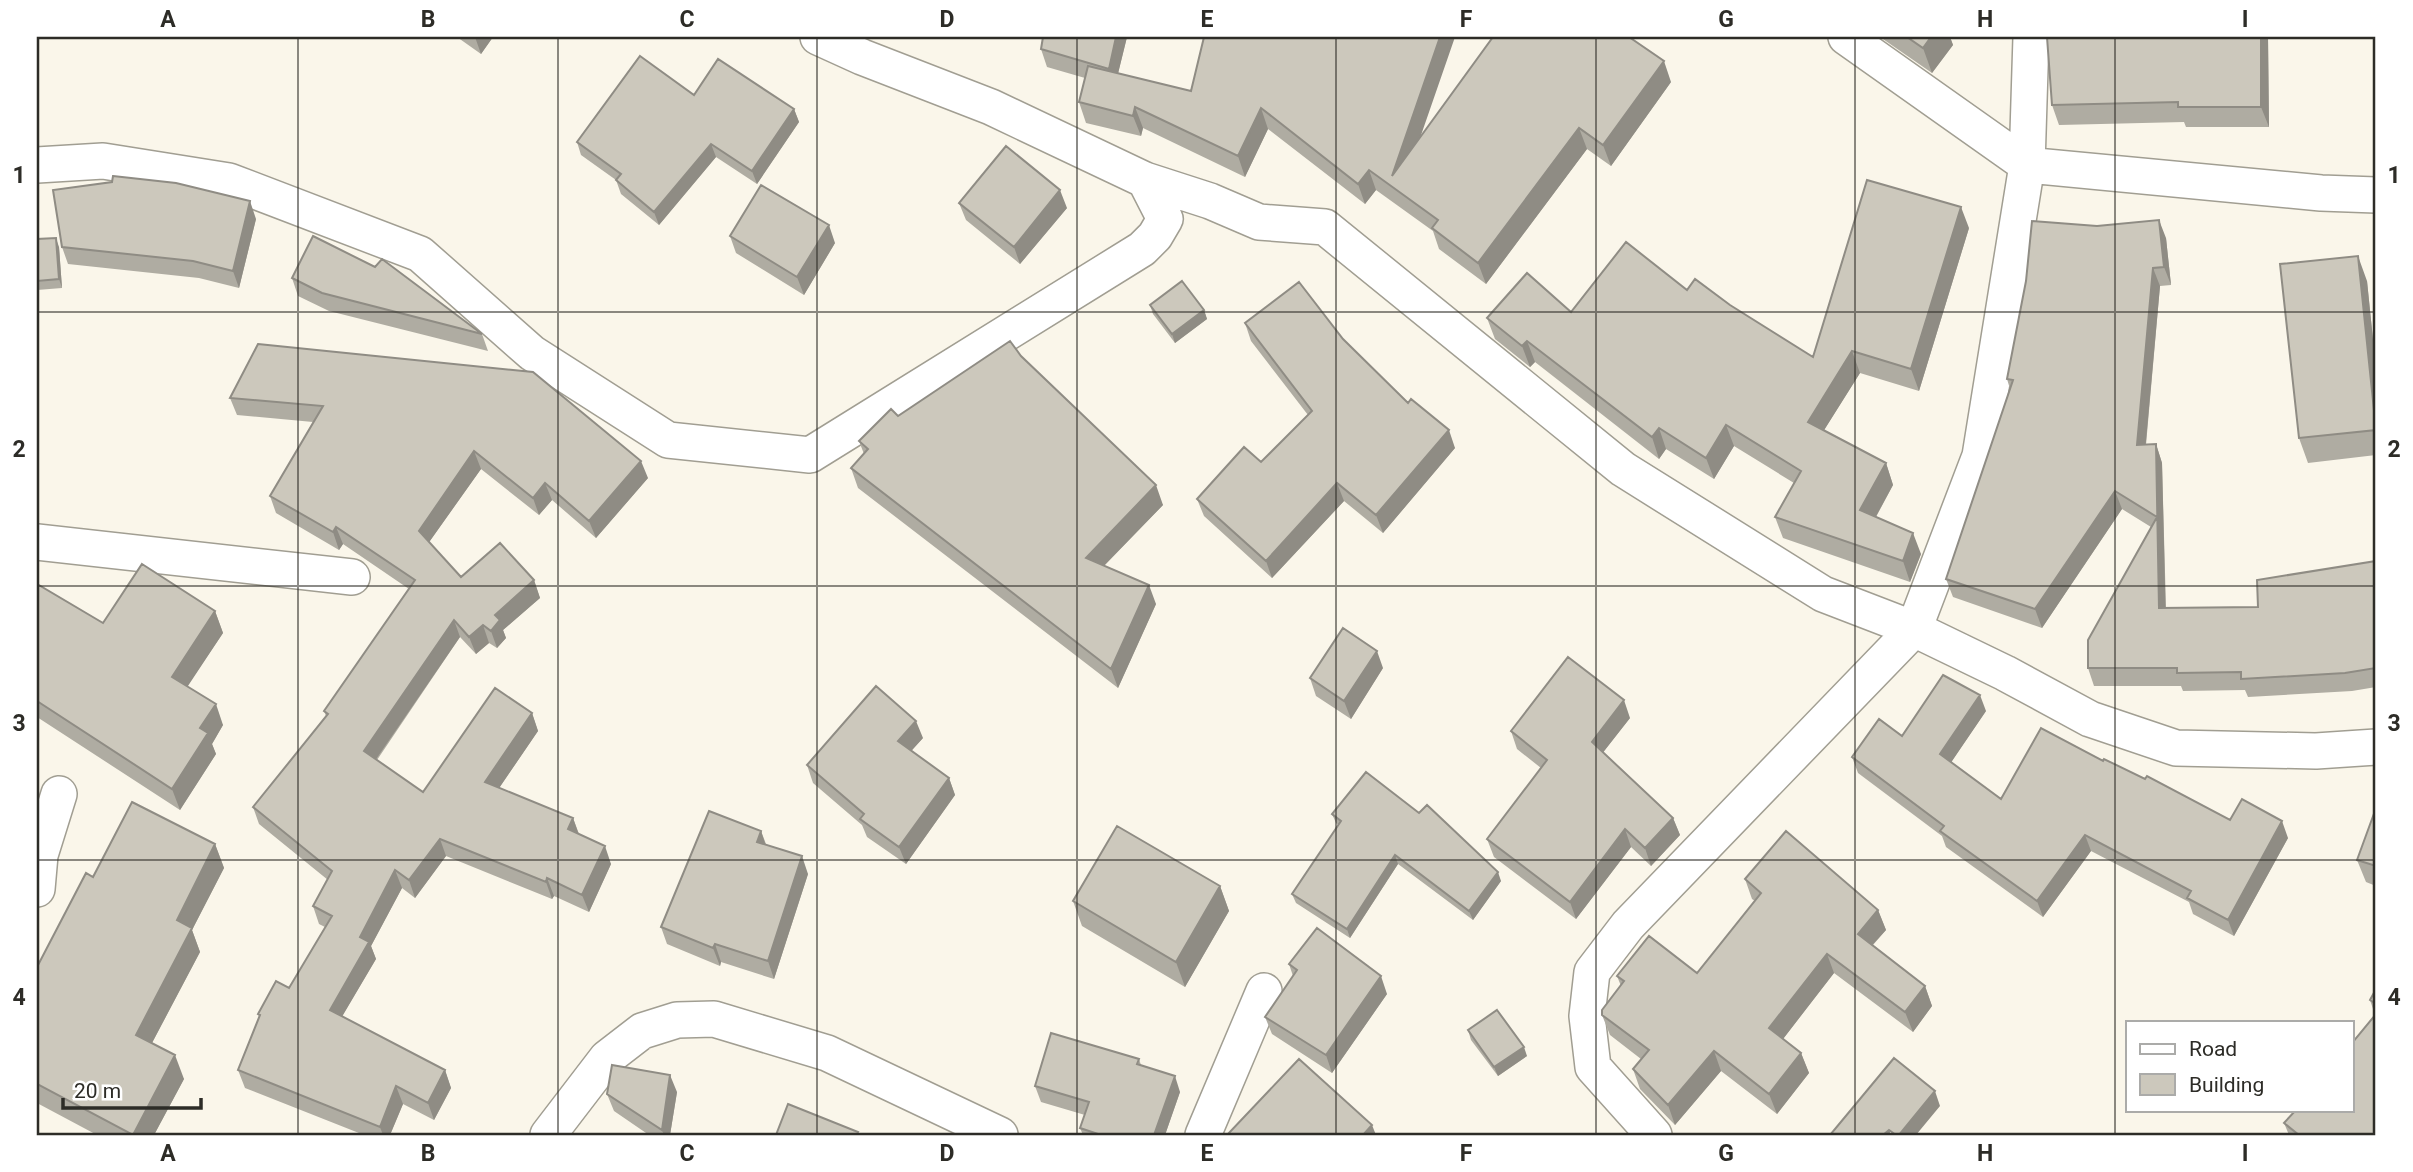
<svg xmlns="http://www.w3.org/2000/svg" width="2413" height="1172" font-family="Roboto,sans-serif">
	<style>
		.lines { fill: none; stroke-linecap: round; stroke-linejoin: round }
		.minor-casing { stroke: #a19e92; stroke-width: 38 }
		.minor { stroke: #fff; stroke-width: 35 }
		.wall { fill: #afaca2 }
		.shaded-wall { fill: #8f8c84 }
		.building { fill: #ccc8bc; stroke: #8f8c84; stroke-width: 2 }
		.grid { fill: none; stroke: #2d2c27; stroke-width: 2; stroke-opacity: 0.55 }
		.neatline { fill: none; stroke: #2d2c27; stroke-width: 2.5 }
		.grid-label { font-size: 23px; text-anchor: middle; font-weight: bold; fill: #2d2c27 }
	</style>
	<rect width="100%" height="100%" fill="#faf6ea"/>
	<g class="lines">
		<!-- minor casing -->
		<g class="minor-casing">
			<path id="minor" d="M818 37 862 57 991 107 1145 180 1210 201 1259 222 1325 227 1623 469 1823 594 1914 629 2005 673 2090 719 2176 748 2316 751 2376 747
				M1846 37 2027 165 2321 193 2376 195
				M37 165 103 161 229 181 420 254 532 353 668 440 810 455 1142 249 1155 236 1165 219 1145 180
				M37 542 352 577
				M37 889 40 855 59 794
				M548 1135 607 1058 642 1031 677 1020 714 1019 827 1053 1000 1135
				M1203 1135 1264 991
				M1654 1135 1593 1067 1587 1016 1592 972 1628 925 1914 629 1980 456 2027 165 2031 37"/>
		</g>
		<!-- minor -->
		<use href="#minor" class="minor"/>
	</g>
	<!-- wall -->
	<path class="wall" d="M457 37H493L481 54Z
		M1127 37 1118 73 1191 91 1420 138 1671 82 1611 166 1587 149 1486 284 1439 249 1433 231 1376 190 1365 204 1268 129 1245 177 1143 128 1141 136 1086 123 1079 102 1085 78 1047 67 1041 49Z
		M1880 37H1950L1953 45 1932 73Z
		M2268 37 2269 127H2186L2184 122 2059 125 2052 105Z
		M694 95 794 109 799 122 757 184 716 157 659 225 621 194 616 180 581 155 577 142Z
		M959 203 1067 208 1020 264 966 220Z
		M256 219 239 288 199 278 68 264 62 247Z
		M1969 228 1919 391 1860 373 1824 430 1886 463 1893 485 1876 517 1921 554 1910 582 1783 538 1775 517 1794 483 1734 446 1714 479 1666 449 1659 459 1535 362 1530 367 1495 339 1487 318 1571 312 1687 290 1730 305 1813 357Z
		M730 236 835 243 804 295 736 253Z
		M2166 238 2171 285 2160 286 2146 445 2156 444 2162 463 2166 608 2258 607 2376 561V687L2352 691 2248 697 2245 690 2183 691 2181 686H2094L2088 668 2151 527 2122 509 2042 628 1953 597 1946 579 2010 389 2007 379Z
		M37 239 59 247 62 288 37 290Z
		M292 278 482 334 488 351 329 311 298 296Z
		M2367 281 2376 369V455L2308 463 2299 438Z
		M1150 305 1204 310 1207 319 1175 343 1153 314Z
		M1245 323 1343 339 1455 448 1383 533 1344 501 1272 578 1204 516 1197 499 1261 462 1308 415 1251 341Z
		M258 344 648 478 596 538 552 500 539 515 481 469 429 542 461 577 534 580 540 598 503 630 506 638 497 648 489 643 476 654 460 637 377 760 423 792 532 713 538 731 499 788 573 818 579 834 611 864 589 912 554 896 552 899 446 856 415 898 402 888 371 946 376 959 342 1016 445 1070 451 1088 434 1120 403 1104 390 1135H364L245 1088 238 1070 259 1017 258 1014 289 988 325 927 319 924 313 906 328 880 259 824 253 807 326 716 324 711 409 589 343 544 339 550 276 513 270 496 313 422 237 415 230 398Z
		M1021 356 1163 505 1104 566 1156 604 1118 688 858 488 851 468 864 454 859 441 898 416Z
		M37 584 103 623 215 611 223 633 187 686 223 725 212 744 216 754 180 810 37 717Z
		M1383 668 1351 719 1316 696 1310 678Z
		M1986 711 1951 762 2001 799 2103 761 2230 820 2288 838 2234 936 2193 914 2189 902 2091 851 2043 917 1946 847 1942 836 1858 773 1852 757 1902 736Z
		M1630 718 1603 752 1673 818 1680 835 1651 866 1631 847 1576 919 1494 857 1487 839 1541 768 1517 749 1511 731Z
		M923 738 911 751 949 778 955 795 906 864 867 837 862 825 813 783 807 765Z
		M2376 808V886L2366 882 2357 860Z
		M1332 814 1501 881 1473 920 1398 864 1350 938 1296 903 1292 894 1338 825 1336 823Z
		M761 831 766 844 808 874 774 979 721 962 720 966 667 944 661 927Z
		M215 844 224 868 192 930 200 952 152 1043 184 1079 154 1135H97L37 1103V967L93 877Z
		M1745 879 1878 910 1886 930 1873 945 1925 986 1932 1006 1913 1032 1834 973 1783 1039 1801 1053 1809 1073 1777 1114 1721 1071 1675 1125 1640 1089 1633 1069 1641 1059 1610 1035 1602 1015 1621 986 1617 976 1697 973 1755 901 1752 899Z
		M1220 886 1229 911 1185 987 1082 926 1073 901Z
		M1289 964 1387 994 1332 1073 1272 1034 1265 1017 1293 976Z
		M2376 989V1135H2289L2284 1123 2375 1015 2370 1000Z
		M1468 1030 1527 1056 1498 1076 1471 1040Z
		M1139 1059 1141 1065 1180 1092 1165 1135H1083L1080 1128 1085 1115 1041 1102 1035 1086Z
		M677 1092 670 1135H649L614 1111 607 1094Z"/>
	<!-- shaded-wall -->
	<path class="shaded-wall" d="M475 37H493L481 54Z
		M1116 37H1127L1115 86 1109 69Z
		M1440 37H1455L1401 193 1392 176Z
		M1931 37H1950L1953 45 1932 73 1923 48Z
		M2261 37H2268L2269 127 2261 107Z
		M1664 61 1671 82 1611 166 1603 145Z
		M1135 107 1143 128 1141 136 1133 116Z
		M1261 108 1268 129 1245 177 1238 156Z
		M794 109 799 122 757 184 752 171Z
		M1579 128 1587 149 1486 284 1478 263Z
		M711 144 716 157 659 225 654 212Z
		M1369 170 1376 190 1365 204 1358 184Z
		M1060 190 1067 208 1020 264 1014 247Z
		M250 201 256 219 239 288 233 271Z
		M1961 207 1969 228 1919 391 1911 369Z
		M2159 220 2166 238 2171 285 2164 267Z
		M829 225 835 243 804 295 797 277Z
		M56 238 59 247 62 288 59 279Z
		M2358 256 2367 281 2376 369V430Z
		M2153 268 2160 286 2144 463 2137 445Z
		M1204 310 1207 319 1175 343 1172 334Z
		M1527 341 1535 362 1530 367 1522 346Z
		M1852 351 1860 373 1816 443 1808 422Z
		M1726 425 1734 446 1714 479 1706 458Z
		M1659 428 1666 449 1659 459 1652 437Z
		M1449 430 1455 448 1383 533 1376 515Z
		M2156 444 2162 463 2166 626 2159 608Z
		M474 451 481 469 425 548 419 531Z
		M641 461 648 478 596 538 589 521Z
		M1886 463 1893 485 1868 531 1860 510Z
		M545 483 552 500 539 515 533 498Z
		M1337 483 1344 501 1272 578 1266 561Z
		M1156 485 1163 505 1093 577 1086 558Z
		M2115 491 2122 509 2042 628 2035 609Z
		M336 527 343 544 339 550 333 532Z
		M1913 533 1921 554 1910 582 1903 561Z
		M534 580 540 598 503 630 506 638 497 648 491 631 495 615Z
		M1149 585 1156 604 1118 688 1111 669Z
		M215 611 223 633 180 698 172 677Z
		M454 620 460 637 370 768 364 751Z
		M483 625 489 643 476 654 469 637Z
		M1377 651 1383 668 1351 719 1344 701Z
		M1980 695 1986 711 1946 770 1940 754Z
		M1624 700 1630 718 1598 759 1592 742Z
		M216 704 223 725 212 744 216 754 180 810 172 789 200 728Z
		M532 713 538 731 491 800 485 782Z
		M916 721 923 738 904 759 898 741Z
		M949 778 955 795 906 864 899 847Z
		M573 818 579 835 568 829Z
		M1673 818 1680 835 1651 866 1645 848Z
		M2282 821 2288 838 2234 936 2228 920Z
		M1625 829 1631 847 1576 919 1570 902Z
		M761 831 767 849 757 842Z
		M2085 835 2091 851 2043 917 2037 901Z
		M440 839 446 856 415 898 409 880Z
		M215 844 224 868 192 930 200 952 144 1058 136 1035 177 920Z
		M605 846 611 864 589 912 582 895Z
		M1395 855 1398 864 1350 938 1347 929Z
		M802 856 808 874 774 979 768 961Z
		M395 870 402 888 371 946 376 959 336 1027 330 1010 360 937Z
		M1498 872 1501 881 1473 920 1469 911Z
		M547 878 554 896 552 899 546 882Z
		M1220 886 1229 911 1185 987 1176 962Z
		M1878 910 1886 930 1865 953 1858 934Z
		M715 944 721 962 720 966 713 948Z
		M1827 954 1834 973 1776 1048 1769 1028Z
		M1381 976 1387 994 1332 1073 1326 1055Z
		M1925 986 1932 1006 1913 1032 1905 1012Z
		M1524 1047 1527 1056 1498 1076 1494 1067Z
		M1714 1051 1721 1071 1675 1125 1668 1105Z
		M1801 1053 1809 1073 1777 1114 1769 1094Z
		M175 1055 184 1079 154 1135H133Z
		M445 1070 451 1088 434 1120 428 1103Z
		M670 1075 677 1092 670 1135H664L662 1130Z
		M1175 1076 1180 1092 1165 1135H1154Z
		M396 1086 403 1104 390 1135H383L380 1127Z
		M1935 1091 1940 1106 1916 1135H1899Z
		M1372 1125 1376 1135H1363Z
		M1889 1130 1891 1135H1883Z"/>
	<!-- building -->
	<path class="building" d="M1043 37H1116L1109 69 1041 49Z
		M1204 37H1440L1392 176 1493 37H1629L1664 61 1603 145 1579 128 1478 263 1432 228 1438 220 1369 170 1358 184 1261 108 1238 156 1135 107 1133 116 1079 102 1088 66 1191 91Z
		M1907 37H1931L1923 48Z
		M2047 37H2261V107H2178V102L2052 105Z
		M640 56 694 95 718 59 794 109 752 171 711 144 654 212 616 180 621 174 577 142Z
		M1006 146 1060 190 1014 247 959 203Z
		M113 176 176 183 250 201 233 271 193 261 62 247 53 190 112 182Z
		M1867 180 1961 207 1911 369 1852 351 1808 422 1886 463 1860 510 1913 533 1903 561 1775 517 1801 471 1726 425 1706 458 1659 428 1652 437 1527 341 1522 346 1487 318 1527 273 1571 312 1626 242 1687 290 1695 279 1730 305 1813 357Z
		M761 185 829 225 797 277 730 236Z
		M2159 220 2164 267 2153 268 2137 445 2156 444 2159 608 2258 607 2257 580 2376 561V668L2345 673 2241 679V672L2177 673V668H2088V640L2157 517 2115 491 2035 609 1946 579 2013 380 2007 379 2026 281 2032 221 2097 226Z
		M313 236 375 267 382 259 482 334 322 293 292 278Z
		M56 238 59 279 37 281V239Z
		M2358 256 2376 430 2299 438 2280 264Z
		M1182 281 1204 310 1172 334 1150 305Z
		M1299 282 1343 339 1408 403 1411 399 1449 430 1376 515 1337 483 1266 561 1197 499 1244 447 1261 462 1312 411 1245 323Z
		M1010 341 1021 356 1156 485 1086 558 1149 585 1111 669 851 468 868 449 859 441 891 409 898 416Z
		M258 344 533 372 641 461 589 521 545 483 533 498 474 451 419 531 461 577 500 543 534 580 495 615 500 620 491 631 483 625 469 637 454 620 364 751 423 792 495 688 532 713 485 782 573 818 568 829 605 846 582 895 547 878 546 882 440 839 409 880 395 870 360 937 369 942 330 1010 445 1070 428 1103 396 1086 380 1127 238 1070 260 1015 258 1014 276 981 289 988 332 916 313 906 332 871 253 807 328 714 324 711 415 580 336 527 333 532 270 496 323 406 230 398Z
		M142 564 215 611 172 677 216 704 200 728 208 733 172 789 37 701V584L103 623Z
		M1343 628 1377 651 1344 701 1310 678Z
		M1568 657 1624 700 1592 742 1673 818 1645 848 1625 829 1570 902 1487 839 1547 760 1511 731Z
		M1943 675 1980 695 1940 754 2001 799 2041 728 2103 761 2104 759 2145 779 2147 776 2230 820 2242 799 2282 821 2228 920 2187 898 2191 891 2085 835 2037 901 1940 831 1944 826 1852 757 1879 719 1902 736Z
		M876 686 916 721 898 741 949 778 899 847 860 819 864 814 807 765Z
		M1366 772 1419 813 1427 805 1498 872 1469 911 1395 855 1347 929 1292 894 1341 821 1332 814Z
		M132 802 215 844 177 920 192 928 136 1035 175 1055 133 1135 37 1084V967L86 873 93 877Z
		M2376 808V866L2357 860Z
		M709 811 761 831 757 842 802 856 768 961 715 944 713 948 661 927Z
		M1117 826 1220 886 1176 962 1073 901Z
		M1786 831 1878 910 1858 934 1925 986 1905 1012 1827 954 1769 1028 1801 1053 1769 1094 1714 1051 1668 1105 1633 1069 1649 1050 1602 1015V1010L1624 981 1617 976 1649 936 1697 973 1761 893 1745 879Z
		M1317 928 1381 976 1326 1055 1265 1017 1297 970 1289 964Z
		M2376 989V1004L2370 1000Z
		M1497 1010 1524 1047 1494 1067 1468 1030Z
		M2376 1014V1135H2299L2284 1123 2295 1111H2352V1043Z
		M1051 1033 1139 1059 1137 1064 1175 1076 1154 1135H1101L1080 1128 1089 1102 1035 1086Z
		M1894 1058 1935 1091 1899 1135H1896L1889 1130 1883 1135H1830Z
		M1299 1059 1372 1125 1363 1135H1227Z
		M612 1065 670 1075 662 1130 607 1094Z
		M788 1104 858 1132 856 1135H776Z"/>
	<!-- grid -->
	<path class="grid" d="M298 37V1135M558 37V1135M817 37V1135M1077 37V1135M1336 37V1135M1596 37V1135M1855 37V1135M2115 37V1135M37 312H2376M37 586H2376M37 860H2376"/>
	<!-- border -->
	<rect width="2413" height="1172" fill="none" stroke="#ffffff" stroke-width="77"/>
	<!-- legend -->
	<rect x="2126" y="1021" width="228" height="91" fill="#ffffff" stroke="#ababa9" stroke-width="2"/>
	<rect x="2140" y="1044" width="35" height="10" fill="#ffffff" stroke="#ababa9" stroke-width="2"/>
	<text x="2189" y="1056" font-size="21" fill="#2d2c27">Road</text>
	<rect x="2140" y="1074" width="35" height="21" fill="#ccc8bc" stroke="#ababa9" stroke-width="2"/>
	<text x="2189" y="1092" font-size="21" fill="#2d2c27">Building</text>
	<!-- scale -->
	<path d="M63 1098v10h138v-10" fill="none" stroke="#2d2c27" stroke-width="3.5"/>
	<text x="74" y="1098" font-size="21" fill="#2d2c27" stroke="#ffffff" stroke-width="5" paint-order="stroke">20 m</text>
	<rect x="38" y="38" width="2336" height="1096" class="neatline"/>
	<g class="grid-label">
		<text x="168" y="27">A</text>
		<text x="428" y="27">B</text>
		<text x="687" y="27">C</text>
		<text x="947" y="27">D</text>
		<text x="1207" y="27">E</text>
		<text x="1466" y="27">F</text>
		<text x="1726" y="27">G</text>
		<text x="1985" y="27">H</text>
		<text x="2245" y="27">I</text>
		<text x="19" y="183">1</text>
		<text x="2394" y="183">1</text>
		<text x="19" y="457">2</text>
		<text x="2394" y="457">2</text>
		<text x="19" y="731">3</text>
		<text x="2394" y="731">3</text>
		<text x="19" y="1005">4</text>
		<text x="2394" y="1005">4</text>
		<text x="168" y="1161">A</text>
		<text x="428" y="1161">B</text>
		<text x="687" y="1161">C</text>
		<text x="947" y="1161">D</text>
		<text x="1207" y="1161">E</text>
		<text x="1466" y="1161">F</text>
		<text x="1726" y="1161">G</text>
		<text x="1985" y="1161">H</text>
		<text x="2245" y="1161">I</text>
	</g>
</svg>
